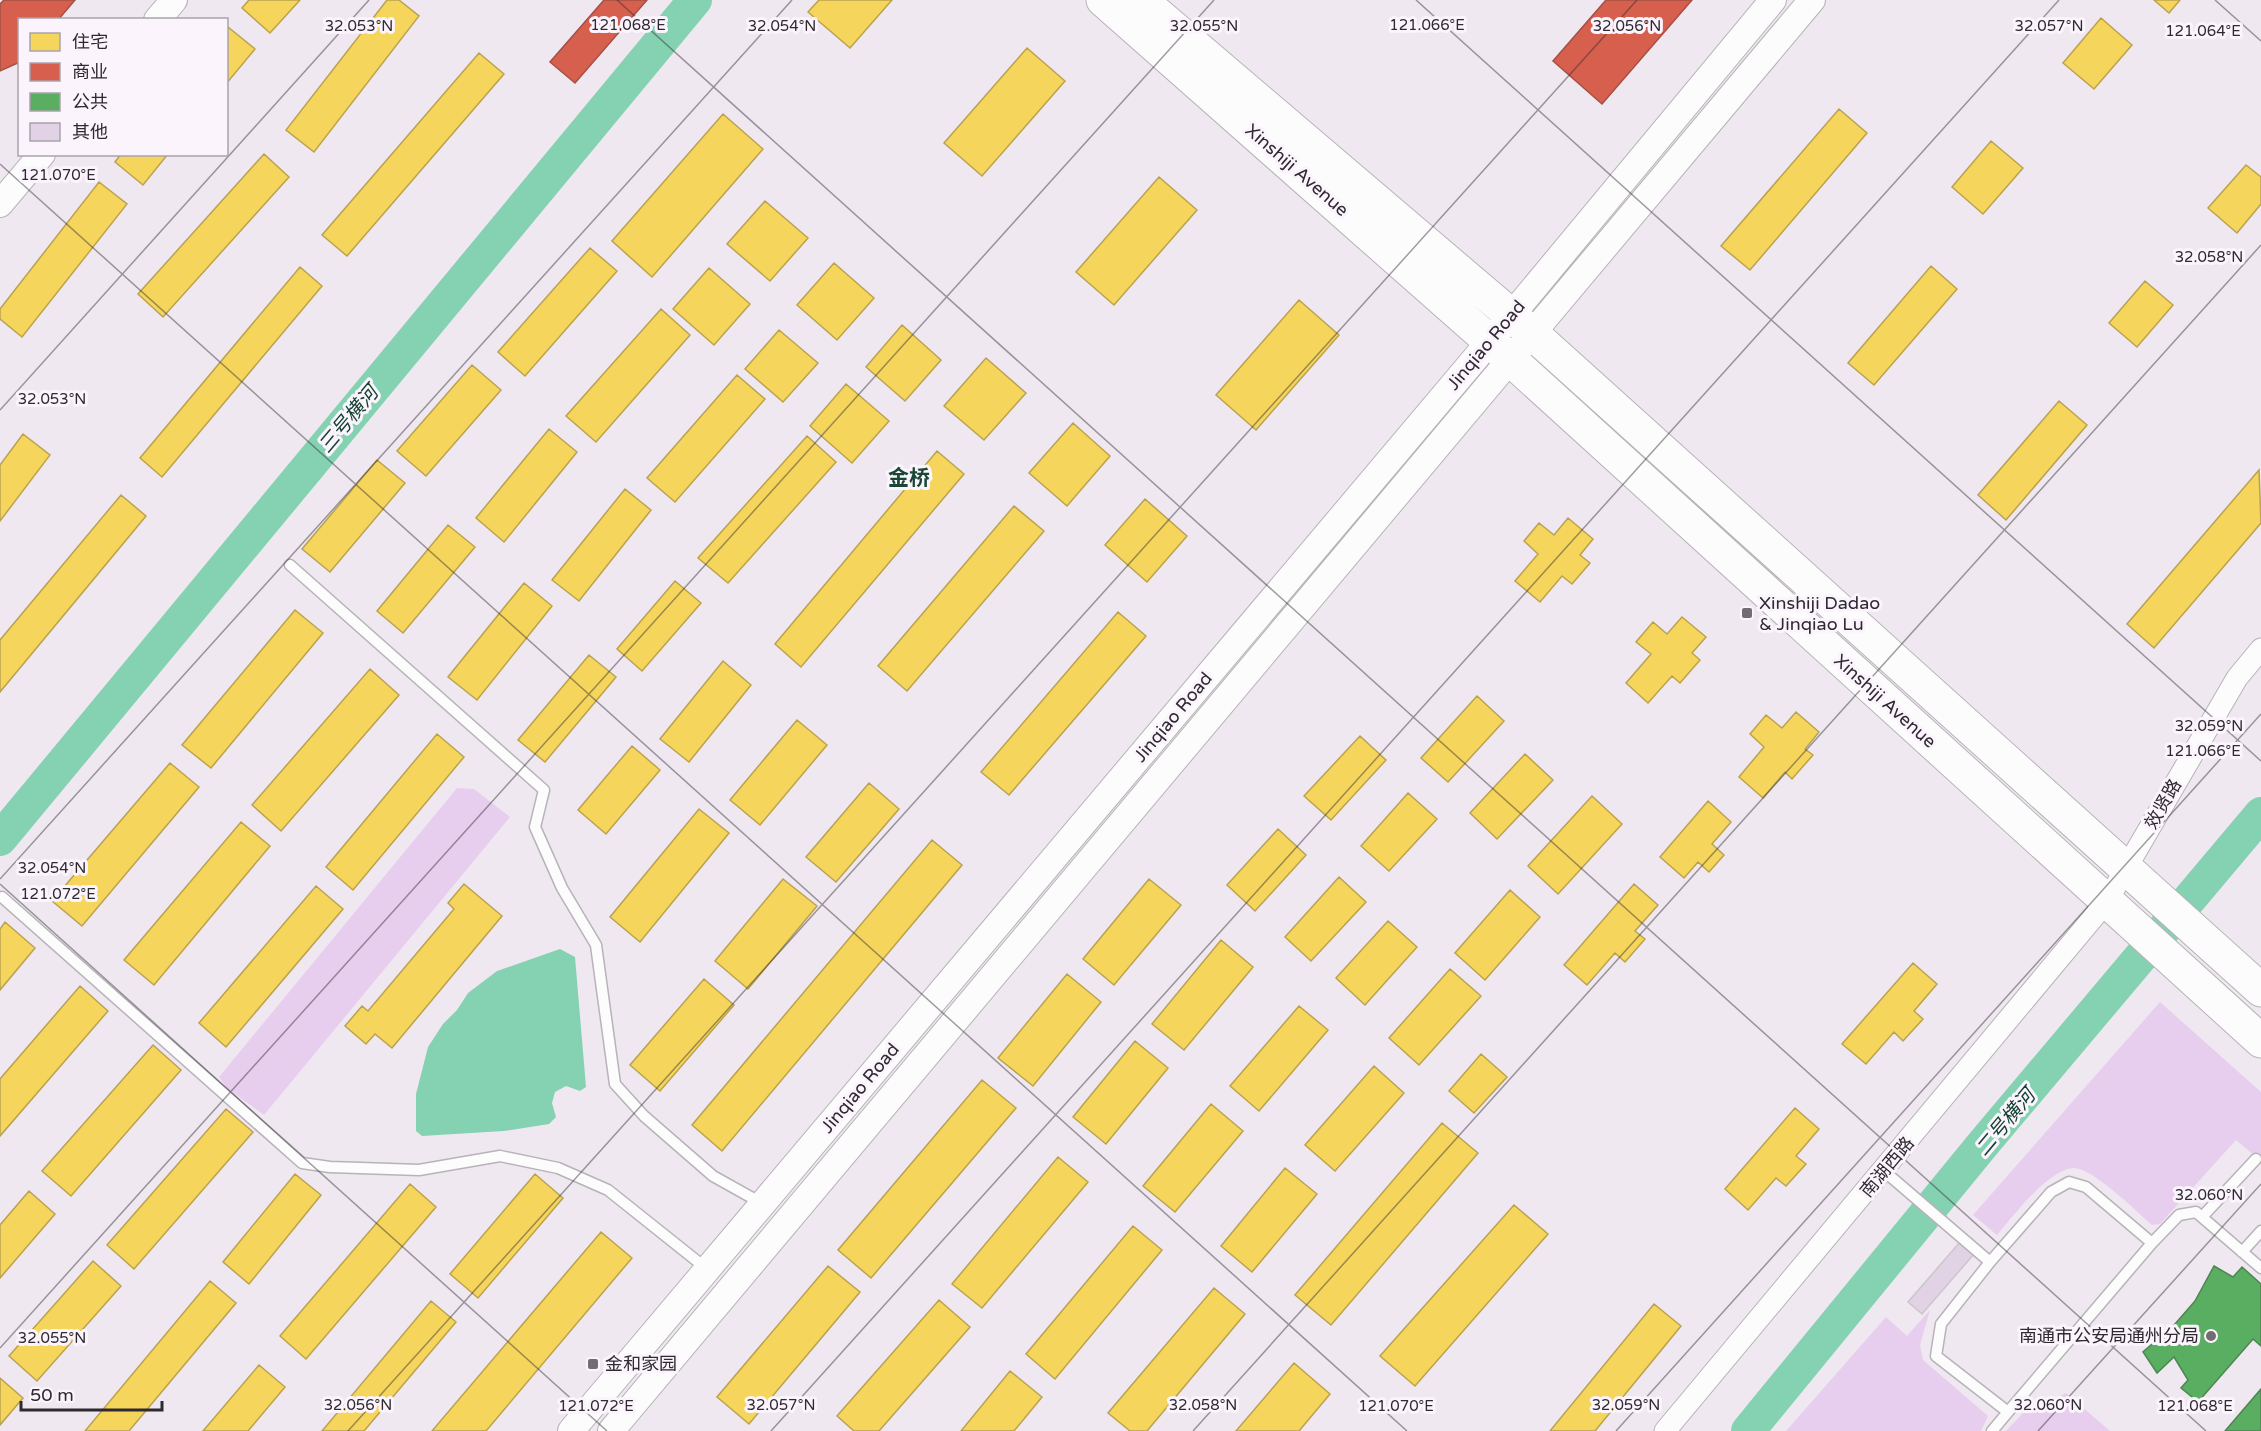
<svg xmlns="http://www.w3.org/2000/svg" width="2261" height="1431" font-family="'Varela Round','Noto Sans SC',sans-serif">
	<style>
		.green { fill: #e8ceee }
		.water { fill: #85d2b3 }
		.homes { fill: #f6d55c; stroke: #baa24f; stroke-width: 1.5 }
		.shops { fill: #d6604d; stroke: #a45044; stroke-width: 1.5 }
		.public { fill: #5aae61; stroke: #4d8652; stroke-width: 1.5 }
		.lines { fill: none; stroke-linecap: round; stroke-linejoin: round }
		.river { stroke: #85d2b3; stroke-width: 34 }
		.building { fill: #e1d2e5; stroke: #cbc6cc; stroke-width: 1.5 }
		.service-casing { stroke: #b7b3b8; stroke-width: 13 }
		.minor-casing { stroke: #b7b3b8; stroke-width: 23 }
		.tertiary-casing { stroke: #b7b3b8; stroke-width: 28 }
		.primary-casing { stroke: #b7b3b8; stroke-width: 35 }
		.service { stroke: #fdfcfd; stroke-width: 10 }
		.minor { stroke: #fdfcfd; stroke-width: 21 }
		.tertiary { stroke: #fdfcfd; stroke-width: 26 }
		.primary { stroke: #fdfcfd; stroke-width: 33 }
		.ticks { fill: none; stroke: #2e2a30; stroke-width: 1.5; stroke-opacity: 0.45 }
		.poi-dot { fill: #726c73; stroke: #fbf4fd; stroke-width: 2 }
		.labels { text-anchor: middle; stroke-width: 6; stroke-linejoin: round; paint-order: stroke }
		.street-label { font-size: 18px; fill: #2e2a30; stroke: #fbf4fd }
		.poi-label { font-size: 18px; fill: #2e2a30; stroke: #fbf4fd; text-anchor: start }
		.water-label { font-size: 20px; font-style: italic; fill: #12422f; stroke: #fbf4fd }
		.quarter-label { font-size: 21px; font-weight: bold; fill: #1a4734; stroke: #fbf4fd }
		.ticks-label { font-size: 15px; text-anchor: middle; fill: #2e2a30; stroke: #fbf4fd; stroke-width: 6; stroke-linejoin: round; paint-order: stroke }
	</style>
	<rect width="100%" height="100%" fill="#efe8f0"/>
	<!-- green -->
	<path class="green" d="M457 788 474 789 510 817 264 1115 228 1089 219 1077Z
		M2160 1002 2261 1092V1161L2236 1140 2160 1224 2152 1225C2137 1212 2092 1167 2073 1168 2048 1170 2013 1216 1997 1235L1973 1215Z
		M1930 1310 1920 1345 1923 1360 1988 1416 1981 1431H1786L1886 1317 1907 1336Z
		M2066 1393 2110 1431H2006L2023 1413Z"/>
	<!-- water -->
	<path class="water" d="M560 949 575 957 586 1087 580 1091 566 1086 555 1092 552 1103 556 1117 549 1124 504 1131 422 1136 416 1131V1094L428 1047 443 1024 457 1010 468 993 497 971Z"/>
	<!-- homes -->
	<path class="homes" d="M249 0H300L270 33 242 8Z
		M387 0H399L419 16 314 152 286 130Z
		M819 0H892L850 48 808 12Z
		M2154 0H2180L2169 13Z
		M2101 18 2132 45 2094 89 2063 63Z
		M228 27 255 49 226 84V28Z
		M1027 48 1065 81 982 176 944 143Z
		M479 53 504 74 347 256 322 235Z
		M1839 109 1867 133 1750 270 1721 246Z
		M723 114 763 149 652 277 612 241Z
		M1991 141 2023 168 1983 214 1952 187Z
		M121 154H168L143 185 115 162Z
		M264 154 289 177 163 317 138 294Z
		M2246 165 2261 177V204L2237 233 2208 208Z
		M1159 177 1197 210 1114 305 1076 272Z
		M99 182 127 204 22 337 0 319V309Z
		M765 201 808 238 770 281 727 244Z
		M590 248 617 271 525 376 498 352Z
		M834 263 874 298 837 340 797 305Z
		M1931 266 1957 289 1874 385 1848 363Z
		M300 267 322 286 162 477 140 458Z
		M709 268 750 304 714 345 673 309Z
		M2145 281 2173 305 2137 347 2109 323Z
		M1299 300 1339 335 1256 430 1216 395Z
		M661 309 690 335 596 442 566 416Z
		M902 325 941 360 905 401 866 367Z
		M779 330 818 363 783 402 745 369Z
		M986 358 1026 393 984 440 944 406Z
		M472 365 501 390 426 476 397 451Z
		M737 375 765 399 675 502 647 478Z
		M846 384 889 421 852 463 810 426Z
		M2059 401 2087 425 2006 520 1978 495Z
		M1073 423 1110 456 1067 506 1029 473Z
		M549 429 577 452 504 542 476 518Z
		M23 434 50 455 0 521V465Z
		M807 436 836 462 728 583 698 558Z
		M937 451 964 474 801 667 775 644Z
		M377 460 405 483 330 572 302 549Z
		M2259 470 2261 523 2154 648 2127 624Z
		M625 489 651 510 579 601 552 580Z
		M121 495 146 516 0 692V640Z
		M1145 499 1187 536 1147 582 1105 545Z
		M1014 506 1044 531 907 691 878 666Z
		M1568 518 1593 539 1580 555 1590 563 1572 584 1562 576 1540 602 1515 581 1538 554 1524 541 1539 523 1554 535Z
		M448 525 475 547 403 633 377 611Z
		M675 581 701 603 642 671 617 649Z
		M524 583 552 606 477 700 448 677Z
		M295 610 323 633 211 768 182 745Z
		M1118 612 1146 636 1009 795 981 772Z
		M1682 617 1706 637 1692 653 1700 660 1680 683 1672 676 1648 703 1626 683 1651 654 1636 642 1653 622 1667 634Z
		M589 655 616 677 545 762 518 740Z
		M723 661 751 685 689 762 660 739Z
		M370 669 399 695 281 831 252 805Z
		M1477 696 1504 721 1448 782 1421 758Z
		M1796 712 1819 732 1805 749 1813 755 1792 779 1785 772 1763 798 1739 777 1764 747 1750 734 1766 715 1782 728Z
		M797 720 827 745 760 825 730 800Z
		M437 734 464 757 353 890 326 867Z
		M1360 736 1386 760 1331 820 1304 796Z
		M632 746 660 770 606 834 578 810Z
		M1525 754 1553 780 1497 839 1470 813Z
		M170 763 199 787 82 926 52 901Z
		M869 783 899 809 836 882 806 857Z
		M1408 793 1437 819 1389 871 1361 846Z
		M1592 796 1622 824 1558 894 1528 866Z
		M1708 801 1731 822 1712 844 1724 855 1709 872 1698 862 1684 878 1660 857Z
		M699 809 729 833 640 942 610 917Z
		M241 822 270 846 154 985 124 960Z
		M1278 829 1306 855 1255 911 1227 885Z
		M932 840 962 865 722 1151 692 1125Z
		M1339 877 1366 902 1311 961 1285 937Z
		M783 879 817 906 748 989 715 961Z
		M1149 879 1181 905 1114 985 1083 959Z
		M464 884 502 916 392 1048 375 1034 366 1044 345 1026 362 1006 368 1011 454 909 448 903Z
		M1634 884 1658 905 1635 931 1645 939 1625 962 1615 953 1587 985 1564 965Z
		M316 886 343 909 226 1047 199 1023Z
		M1510 890 1540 917 1485 980 1455 953Z
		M1388 921 1417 947 1365 1005 1336 978Z
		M5 922 35 948 0 990V929Z
		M1221 940 1253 967 1184 1050 1152 1024Z
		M1913 963 1937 984 1914 1011 1923 1019 1903 1041 1894 1032 1866 1064 1842 1044Z
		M1450 969 1481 996 1419 1065 1389 1038Z
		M1067 974 1101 1002 1033 1086 998 1058Z
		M704 979 734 1005 660 1091 630 1065Z
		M80 986 108 1011 0 1136V1079Z
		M1299 1006 1328 1030 1259 1111 1230 1086Z
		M1135 1041 1168 1068 1106 1144 1073 1117Z
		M153 1045 181 1070 71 1196 42 1171Z
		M1481 1054 1507 1077 1474 1113 1449 1091Z
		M1374 1066 1404 1093 1335 1171 1305 1145Z
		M982 1080 1016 1108 871 1278 838 1250Z
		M1211 1104 1243 1131 1175 1212 1143 1186Z
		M1795 1108 1819 1129 1796 1156 1806 1164 1786 1186 1776 1178 1748 1210 1725 1189Z
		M226 1109 253 1132 134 1269 107 1245Z
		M1442 1123 1478 1153 1331 1325 1295 1295Z
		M1058 1157 1088 1182 982 1308 952 1284Z
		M1285 1168 1317 1194 1252 1272 1221 1246Z
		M295 1174 321 1195 249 1284 223 1262Z
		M535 1174 563 1198 478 1298 450 1274Z
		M410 1184 436 1207 306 1359 280 1336Z
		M29 1191 55 1214 0 1278V1225Z
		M1514 1205 1548 1234 1415 1386 1380 1356Z
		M1133 1226 1162 1250 1055 1379 1026 1354Z
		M601 1232 632 1258 486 1431H432Z
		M93 1261 121 1286 37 1381 9 1356Z
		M828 1266 860 1292 749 1424 717 1397Z
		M210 1281 236 1303 129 1431H85Z
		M1214 1288 1245 1314 1147 1431H1130L1108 1413Z
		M939 1300 970 1327 879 1431H854L837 1416Z
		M431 1301 456 1322 364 1431H322Z
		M1654 1304 1681 1326 1595 1431H1550Z
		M1294 1363 1330 1394 1299 1431H1236Z
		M259 1365 285 1387 248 1431H203Z
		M1010 1371 1042 1397 1014 1431H961Z
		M0 1378 23 1398 0 1425Z"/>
	<!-- shops -->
	<path class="shops" d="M4 0H75L58 20H20V62L0 71V4Z
		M604 0H647L575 83 550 62Z
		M1606 0H1692L1602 104 1553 61Z"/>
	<!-- public -->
	<path class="public" d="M2214 1266 2233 1277 2242 1267 2261 1284V1346L2253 1339 2198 1402 2181 1388 2188 1380 2174 1357 2157 1373 2143 1352 2175 1324 2195 1301Z
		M2261 1389V1431H2225Z"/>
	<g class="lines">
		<!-- river -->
		<path class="river" d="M0 839 695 0
			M1748 1431 1983 1144 2261 814"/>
	</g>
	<!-- building -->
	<path class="building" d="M1960 1242 1974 1254 1922 1314 1908 1302Z"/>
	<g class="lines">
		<!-- service casing -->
		<g class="service-casing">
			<path id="service" d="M290 565 544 790 535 827 562 888 596 945 615 1084 644 1116 713 1176 763 1204
				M2 897 302 1163 330 1167 419 1170 500 1156 558 1168 608 1190 707 1269
				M1884 1171 1990 1262 2051 1192 2069 1182 2086 1187 2152 1243 2008 1412 1936 1356 1941 1324 1990 1262
				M2202 1217 2256 1159
				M2152 1243 2179 1215 2196 1212 2261 1268
				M2242 1252 2261 1231
				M1992 1431 2008 1412"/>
		</g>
		<!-- minor casing -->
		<g class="minor-casing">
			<path id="minor" d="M1665 1431 2107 901 2237 678 2261 649"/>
		</g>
		<!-- tertiary casing -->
		<g class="tertiary-casing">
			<path id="tertiary" d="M157 20 174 0
				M0 204 42 154
				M571 1431 1490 341 1773 0
				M611 1431 1812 0"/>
		</g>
		<!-- primary casing -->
		<g class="primary-casing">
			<path id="primary" d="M1103 0 1511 360 2261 1041
				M1141 0 1533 334 2261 990"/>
		</g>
		<!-- service -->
		<use href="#service" class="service"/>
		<!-- minor -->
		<use href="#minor" class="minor"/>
		<!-- tertiary -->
		<use href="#tertiary" class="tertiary"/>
		<!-- primary -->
		<use href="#primary" class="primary"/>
	</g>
	<!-- ticks -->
	<path class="ticks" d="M617 0 2206 1431M1416 0 2261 761M2215 0 2261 41M0 164 1407 1431M0 410 369 0M0 879 792 0M0 884 607 1431M0 1348 1214 0M348 1431 1637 0M771 1431 2059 0M1193 1431 2261 245M1616 1431 2261 714M2038 1431 2261 1184"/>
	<!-- markers -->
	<g class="poi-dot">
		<rect x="1741" y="607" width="12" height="12" rx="3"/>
		<circle cx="2211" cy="1336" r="6"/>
		<rect x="587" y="1358" width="12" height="12" rx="3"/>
	</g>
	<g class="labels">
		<!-- street labels -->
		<g class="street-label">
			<text transform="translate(1297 170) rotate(41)" y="6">Xinshiji Avenue</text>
			<text transform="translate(1486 345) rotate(-50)" y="6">Jinqiao Road</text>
			<text transform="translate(1885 701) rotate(42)" y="6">Xinshiji Avenue</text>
			<text transform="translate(1173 717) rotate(-50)" y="6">Jinqiao Road</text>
			<text transform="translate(2163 804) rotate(-60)" y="6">效贤路</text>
			<text transform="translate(860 1088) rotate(-50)" y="6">Jinqiao Road</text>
			<text transform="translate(1887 1167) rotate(-50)" y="6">南湖西路</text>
		</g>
		<!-- poi labels -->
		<g class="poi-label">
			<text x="1759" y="609">Xinshiji Dadao<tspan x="1759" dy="21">&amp; Jinqiao Lu</tspan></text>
			<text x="2199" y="1342" text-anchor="end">南通市公安局通州分局</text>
			<text x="605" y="1370">金和家园</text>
		</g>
		<!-- water labels -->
		<g class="water-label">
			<text transform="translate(348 419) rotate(-50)" y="7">三号横河</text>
			<text transform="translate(2005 1122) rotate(-50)" y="7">二号横河</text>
		</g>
		<!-- quarter labels -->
		<g class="quarter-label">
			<text x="909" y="485">金桥</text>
		</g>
	</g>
	<g class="ticks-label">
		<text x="628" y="30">121.068°E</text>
		<text x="1427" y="30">121.066°E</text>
		<text x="359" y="31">32.053°N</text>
		<text x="782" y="31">32.054°N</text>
		<text x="1204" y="31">32.055°N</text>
		<text x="1627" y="31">32.056°N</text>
		<text x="2049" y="31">32.057°N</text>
		<text x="2203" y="36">121.064°E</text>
		<text x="58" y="180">121.070°E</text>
		<text x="2209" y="262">32.058°N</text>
		<text x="52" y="404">32.053°N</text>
		<text x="2209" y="731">32.059°N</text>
		<text x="2203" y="756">121.066°E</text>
		<text x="52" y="873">32.054°N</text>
		<text x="58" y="899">121.072°E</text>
		<text x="2209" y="1200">32.060°N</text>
		<text x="52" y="1343">32.055°N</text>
		<text x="358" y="1410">32.056°N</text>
		<text x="781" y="1410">32.057°N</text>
		<text x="1203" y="1410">32.058°N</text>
		<text x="1626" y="1410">32.059°N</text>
		<text x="2048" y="1410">32.060°N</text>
		<text x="596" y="1411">121.072°E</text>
		<text x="1396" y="1411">121.070°E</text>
		<text x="2195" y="1411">121.068°E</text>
	</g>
	<!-- legend -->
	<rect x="18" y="18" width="210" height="138" fill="#fbf4fd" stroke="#a9a3ab" stroke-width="1.5"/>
	<rect x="30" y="33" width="30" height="18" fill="#f6d55c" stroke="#a9a3ab" stroke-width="1.5"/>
	<text x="72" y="48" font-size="18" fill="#2e2a30">住宅</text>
	<rect x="30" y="63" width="30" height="18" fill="#d6604d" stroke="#a9a3ab" stroke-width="1.5"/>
	<text x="72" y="78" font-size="18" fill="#2e2a30">商业</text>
	<rect x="30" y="93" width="30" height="18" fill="#5aae61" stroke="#a9a3ab" stroke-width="1.5"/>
	<text x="72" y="108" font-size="18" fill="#2e2a30">公共</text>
	<rect x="30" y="123" width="30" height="18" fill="#e1d2e5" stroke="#a9a3ab" stroke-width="1.5"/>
	<text x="72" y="138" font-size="18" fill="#2e2a30">其他</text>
	<!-- scale -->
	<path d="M21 1401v9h141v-9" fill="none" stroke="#2e2a30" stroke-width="3"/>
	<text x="30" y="1401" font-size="18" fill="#2e2a30" stroke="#fbf4fd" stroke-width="4.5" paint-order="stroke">50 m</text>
</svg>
